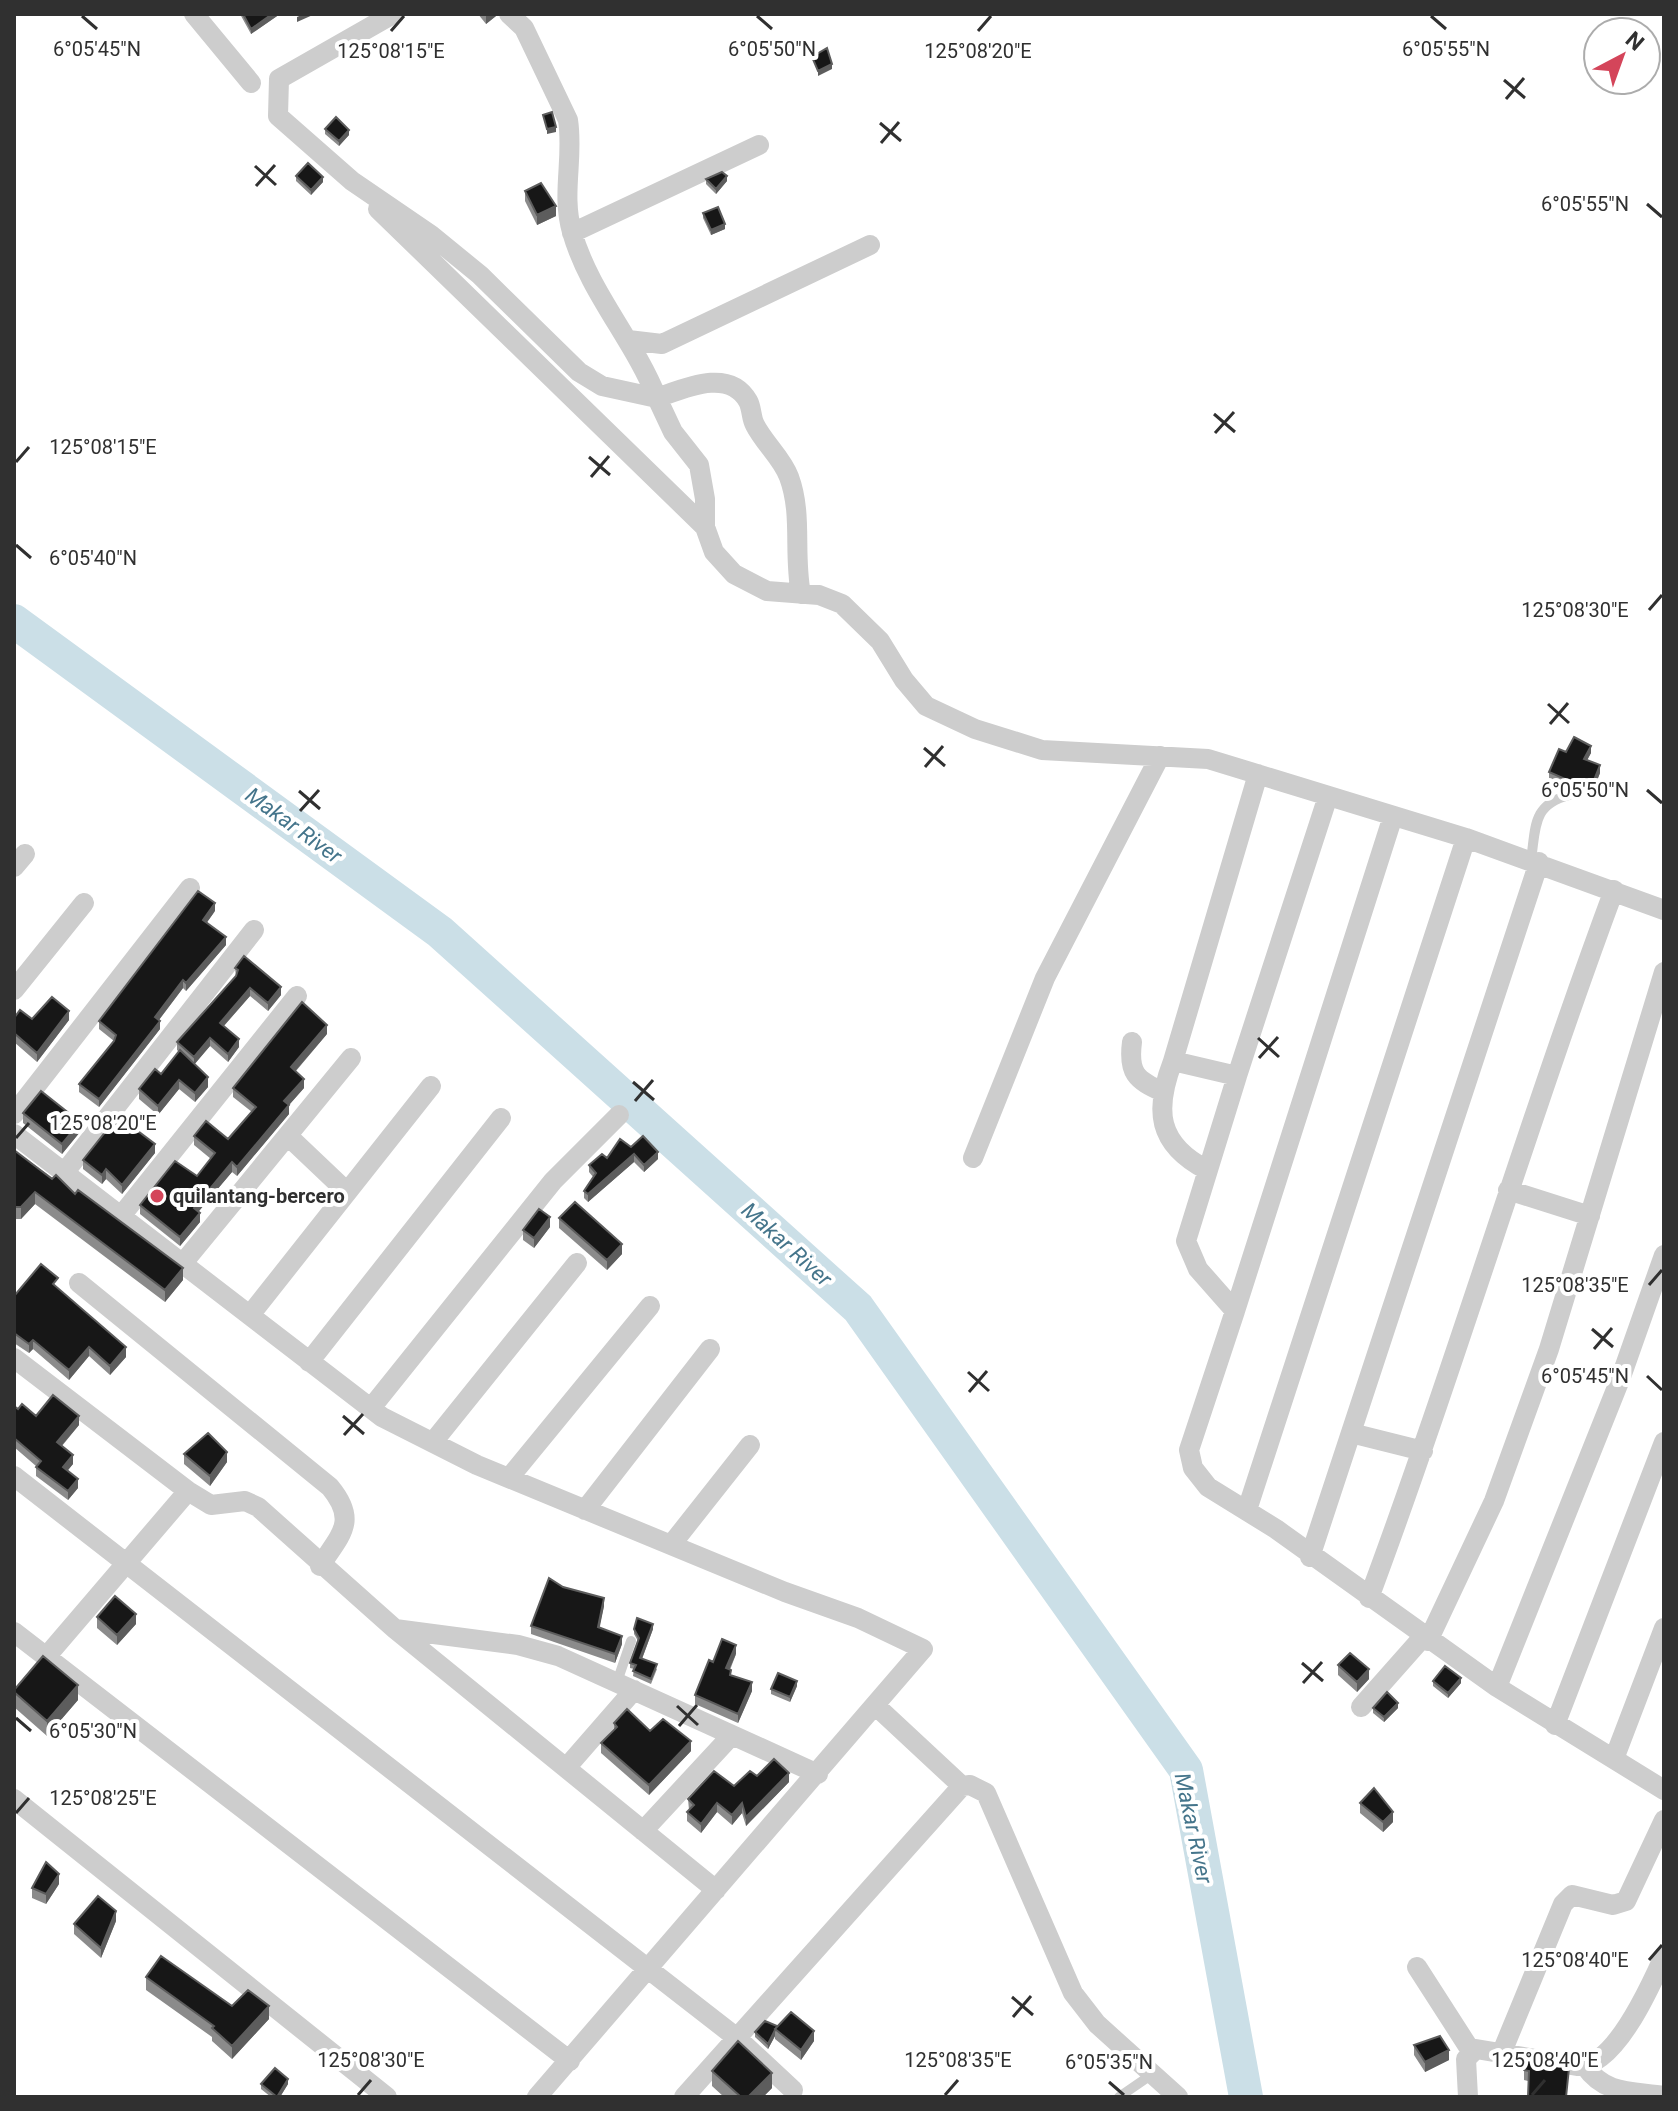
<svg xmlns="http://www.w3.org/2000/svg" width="1678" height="2111" font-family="Roboto,sans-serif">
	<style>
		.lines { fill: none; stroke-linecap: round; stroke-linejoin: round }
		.river { stroke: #cbdfe7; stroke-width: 34 }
		.lane { stroke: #cdcdcd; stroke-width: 10 }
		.street { stroke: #cdcdcd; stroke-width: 20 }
		.wall { fill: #8b8b8b }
		.shaded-wall { fill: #5d5d5d }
		.building { fill: #171717; stroke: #5d5d5d; stroke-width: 2 }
		.ticks { fill: none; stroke: #303030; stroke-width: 3 }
		.poi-dot { fill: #d4455a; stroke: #fff; stroke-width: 3 }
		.labels { text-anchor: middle; stroke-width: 8; stroke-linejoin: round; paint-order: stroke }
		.poi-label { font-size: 20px; font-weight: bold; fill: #303030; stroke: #fff; text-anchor: start }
		.water-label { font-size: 22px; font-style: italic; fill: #45758b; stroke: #fff }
		.ticks-label { font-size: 20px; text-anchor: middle; fill: #303030; stroke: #fff; stroke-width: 8; stroke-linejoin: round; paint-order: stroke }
	</style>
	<rect width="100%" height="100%" fill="#fff"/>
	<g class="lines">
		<!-- river -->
		<path class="river" d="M14 621 440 932 858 1308 1186 1770 1246 2097"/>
		<!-- lane -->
		<path class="lane" d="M1531 860C1536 827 1532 805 1569 795
			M617 1682 631 1641
			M1119 2097 1151 2075"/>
		<!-- street -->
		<path class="street" d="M194 14 251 83
			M393 14 279 79 278 116 352 181 431 235 480 275 579 372 602 386 657 398 673 432 699 465 705 499V527L714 552 734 574 767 591 819 595 842 604 880 641 904 680 926 706 975 729 1042 750 1208 759 1466 838 1664 910
			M509 14 524 28 568 120C574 158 561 194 572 232 589 292 634 340 657 398 683 389 729 367 748 401 752 408 751 418 755 425 764 443 782 458 789 477 803 515 793 553 801 594
			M378 209 705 527
			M572 233 759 145
			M628 340 662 344 870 245
			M1258 774 1173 1061 1237 1076 1186 1241 1198 1269 1235 1311 1189 1450 1193 1468 1208 1487 1276 1529 1497 1687 1664 1790
			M14 867 25 854
			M14 990 84 903
			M1132 1042C1128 1073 1136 1080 1163 1092
			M1173 1061C1154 1110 1157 1144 1207 1170
			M1237 1076 1328 796
			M14 1114 190 888
			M14 1134 382 1417 477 1465 785 1592 858 1618 923 1649 537 2097
			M288 1136 347 1192
			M973 1158 1045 978 1160 756
			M64 1173 254 930
			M1508 1190 1590 1216
			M121 1216 297 996
			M183 1263 351 1058
			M79 1283 330 1487C358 1521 341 1534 320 1566
			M1235 1311 1393 816
			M250 1315 431 1086
			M14 1358 188 1491 46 1657
			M309 1362 501 1118
			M371 1408 553 1181 619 1115
			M1351 1433 1423 1451
			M433 1442 577 1263
			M14 1476 737 2038 793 2090
			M509 1478 650 1306
			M188 1491 211 1505 245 1501 258 1507 395 1629 716 1890
			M585 1510 710 1349
			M1247 1510 1466 838
			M671 1545 750 1445
			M1310 1557 1539 862
			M1369 1598C1456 1364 1527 1124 1614 890
			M395 1629 518 1645 558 1656 818 1774
			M14 1632 570 2061
			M1428 1641 1494 1501 1549 1349 1664 972
			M1497 1687 1621 1377 1664 1255
			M876 1706 962 1786
			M1361 1707 1423 1637
			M1555 1725 1664 1442
			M1614 1759 1664 1628
			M566 1768 634 1690
			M14 1799 387 2097
			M643 1831 732 1735
			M1417 1967 1471 2051
			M1502 2052 1563 1904 1572 1895 1613 1905 1626 1901 1664 1820
			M1585 2066C1605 2095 1632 2091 1664 2096
			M684 2097 962 1786 970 1785 986 1793 1073 1993 1097 2024 1178 2097
			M1468 2097 1466 2059 1476 2049 1577 2066C1615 2068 1651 1985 1664 1956"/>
	</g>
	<!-- wall -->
	<path class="wall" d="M240 14H280L251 34Z
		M478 14H497L496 16 486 24Z
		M325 129 349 135 339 146 325 134Z
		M296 176 323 182 311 195 296 181Z
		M706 179 727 181 716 194 706 184Z
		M525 191 556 216 537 225 525 201Z
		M703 213 725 229 711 235 703 218Z
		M1566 752 1591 753 1587 760 1600 773 1590 798 1549 780V772Z
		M215 911 207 922 226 945 186 991 183 988 159 1020 160 1029 99 1107 79 1092V1084L114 1041 99 1029V1021Z
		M235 968 281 995 268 1011 250 996 224 1026 239 1047 228 1062 210 1046 194 1064 208 1087 195 1102 179 1089 158 1115 139 1099V1089L161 1074 179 1052 177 1050V1042L236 977Z
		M14 1018 32 1019 69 1020 37 1062 14 1042Z
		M327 1034 296 1071 304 1088 289 1105V1114L237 1176 232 1172 198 1212 200 1222 180 1246 140 1214V1205L197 1176 211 1159 194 1145V1136L228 1139 252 1112 233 1097V1088Z
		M23 1113 80 1132 62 1154 23 1123Z
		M631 1147 658 1159 644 1172 634 1162 588 1202 584 1198V1191L594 1178 589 1172V1165Z
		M14 1150 75 1194 183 1280 165 1302 35 1204 21 1219H14Z
		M155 1153 122 1194 106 1179 102 1184 83 1169V1160Z
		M559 1218 622 1254 607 1270 559 1228Z
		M550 1227 534 1248 523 1240V1230Z
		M58 1288 126 1357 110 1375 89 1356 69 1380 33 1349 29 1353 14 1343V1296Z
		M14 1406 18 1409 36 1416 79 1425 62 1446 73 1464 68 1470 78 1488 68 1500 36 1476V1466L14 1447Z
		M184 1454 227 1462 210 1486 184 1464Z
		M563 1587 604 1606 599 1628 622 1644 615 1663 531 1634V1626Z
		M97 1617 136 1624 117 1645 97 1628Z
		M634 1629H653L642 1659 657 1669 651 1684 633 1676 634 1669 630 1668V1663L638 1641 634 1634Z
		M736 1654 730 1670 731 1675 752 1691 738 1723 695 1704V1695Z
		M1338 1665 1369 1679 1357 1692 1338 1675Z
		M1433 1681 1461 1683 1448 1698 1433 1686Z
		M797 1686 790 1702 771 1694V1689Z
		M14 1690 78 1700 47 1736 14 1707Z
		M1373 1708H1398L1384 1722 1373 1713Z
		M614 1723 650 1731 691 1751 649 1795 601 1753V1743L614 1730Z
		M757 1776 789 1782 746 1826 742 1813 732 1825 717 1812 701 1833 687 1821V1812L689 1810 688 1799 734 1786Z
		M1360 1803 1393 1822 1383 1832 1360 1813Z
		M59 1884 46 1904 32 1898V1888Z
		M116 1921 101 1958 74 1934V1924Z
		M146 1977 232 2006 269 2019 232 2059 212 2041V2037L146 1990Z
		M765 2021 814 2041 801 2060 775 2039V2036L768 2049 755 2037V2032Z
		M1414 2045 1449 2060 1425 2072 1414 2055Z
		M1524 2060 1569 2078 1528 2081 1524 2080Z
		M712 2071 772 2088 763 2097H724L712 2086Z
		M261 2084H288L280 2097H271L261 2089Z"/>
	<!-- shaded-wall -->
	<path class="shaded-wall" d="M272 14H280L251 34V29Z
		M304 14H315L297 22V17Z
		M486 14H497L496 16 486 24Z
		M832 64V69L818 76V71Z
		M556 127V132L547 134V129Z
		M349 130V135L339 146V141Z
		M727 176V181L716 194V189Z
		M323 177V182L311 195V190Z
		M556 206V216L537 225V215Z
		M725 224V229L711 235V230Z
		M1591 746V753L1584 766V759Z
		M1600 765V773L1590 798V790Z
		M215 903V911L203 928V920Z
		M226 937V945L186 991V983Z
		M183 980V988L155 1025V1017Z
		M281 987V995L268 1011V1003Z
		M250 988V996L220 1030V1023Z
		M69 1011V1020L37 1062V1053Z
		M160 1021V1029L99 1107V1099Z
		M327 1025V1034L291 1076V1067Z
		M210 1038V1046L194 1065V1057Z
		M239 1039V1047L228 1062V1054Z
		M208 1077V1087L195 1102V1093Z
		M304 1079V1088L289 1105V1114L237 1176V1167L284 1101Z
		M179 1080V1089L158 1115V1106Z
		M80 1122V1132L62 1154V1144Z
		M155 1144V1153L122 1194V1185Z
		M658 1152V1159L644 1172V1165Z
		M634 1154V1162L588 1202V1194Z
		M232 1162V1172L194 1217V1208Z
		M106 1169V1179L102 1184V1175Z
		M35 1192V1204L21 1219V1207Z
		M200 1213V1222L180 1246V1237Z
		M550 1217V1227L534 1248V1238Z
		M622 1244V1254L607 1270V1260Z
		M183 1268V1280L165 1302V1290Z
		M33 1340V1349L29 1353V1344Z
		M89 1347V1356L69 1380V1370Z
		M126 1347V1357L110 1375V1366Z
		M79 1416V1425L57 1451V1442Z
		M227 1452V1462L210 1486V1476Z
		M73 1455V1464L63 1476V1467Z
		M78 1479V1488L68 1500V1491Z
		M604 1598V1606L598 1636V1627Z
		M136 1614V1624L117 1645V1635Z
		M653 1624V1629L640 1664V1658Z
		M622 1636V1644L615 1663V1654Z
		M736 1645V1654L726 1677V1668Z
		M1369 1669V1679L1357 1692V1682Z
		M1461 1678V1683L1448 1698V1693Z
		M797 1681V1686L790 1702V1697Z
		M752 1682V1691L738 1723V1714Z
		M78 1685V1700L47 1736V1721Z
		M1398 1703V1708L1384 1722V1717Z
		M691 1741V1751L649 1795V1785Z
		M789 1773V1782L746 1826V1817Z
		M717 1803V1812L701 1833V1824Z
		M742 1803V1813L732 1825V1815Z
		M1393 1812V1822L1383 1832V1822Z
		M59 1874V1884L46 1904V1894Z
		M116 1911V1921L101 1958V1948Z
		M269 2006V2019L232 2059V2046Z
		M775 2031V2036L768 2049V2044Z
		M814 2031V2041L801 2060V2050Z
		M1449 2050V2060L1425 2072V2062Z
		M772 2073V2088L763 2097H748Z
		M288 2079V2084L280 2097H277Z"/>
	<!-- building -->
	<path class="building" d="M243 14H272L251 29Z
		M827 48 832 64 818 71 812 57Z
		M552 112 556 127 547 129 543 115Z
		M336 117 349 130 339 141 325 129Z
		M308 163 323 177 311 190 296 176Z
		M722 172 727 176 716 189 706 179Z
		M541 183 556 206 537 215 525 191Z
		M718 207 725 224 711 230 703 213Z
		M1574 737 1591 746 1584 759 1600 765 1590 790 1549 772 1559 749 1566 752Z
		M198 891 215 903 203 920 226 937 186 983 183 980 155 1017 160 1021 99 1099 79 1084 114 1041 116 1035 99 1021Z
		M244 956 281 987 268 1003 250 988 220 1023 239 1039 228 1054 210 1038 194 1057 177 1042 236 976 238 970 235 968Z
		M52 997 69 1011 37 1053 14 1033V1018L20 1010 32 1019Z
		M302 1002 327 1025 291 1067 304 1079 284 1101 289 1105 237 1167 232 1162 194 1208 200 1213 180 1237 140 1205 175 1161 197 1176 215 1153 194 1136 206 1121 228 1139 256 1107 233 1088Z
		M180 1050 208 1077 195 1093 179 1080 158 1106 139 1089 155 1069 161 1074Z
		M41 1091 80 1122 62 1144 23 1113Z
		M118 1116 155 1144 122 1185 106 1169 102 1175 83 1160Z
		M643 1136 658 1152 644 1165 634 1154 588 1194 584 1191 596 1173 589 1165 602 1154 607 1158 620 1139 631 1147Z
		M14 1150 52 1179 56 1175 75 1194 78 1190 183 1268 165 1290 35 1192 21 1207H14Z
		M575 1202 622 1244 607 1260 559 1218Z
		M539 1209 550 1217 534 1238 523 1230Z
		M41 1264 58 1278 53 1284 126 1347 110 1366 89 1347 69 1370 33 1340 29 1344 14 1333V1296Z
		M53 1395 79 1416 57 1442 73 1455 63 1467 78 1479 68 1491 36 1467 41 1461 14 1438V1406L18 1409 22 1404 36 1416Z
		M208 1433 227 1452 210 1476 184 1454Z
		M549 1578 563 1587 604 1598 598 1627 622 1636 615 1654 531 1626Z
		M115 1596 136 1614 117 1635 97 1617Z
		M637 1618 653 1624 640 1658 657 1664 651 1679 633 1671 636 1665 630 1663 639 1638 634 1629Z
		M722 1639 736 1645 726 1668 731 1670 730 1675 752 1682 738 1714 695 1695 709 1660 713 1662Z
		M1350 1653 1369 1669 1357 1682 1338 1665Z
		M43 1656 78 1685 47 1721 14 1692V1690Z
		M1445 1666 1461 1678 1448 1693 1433 1681Z
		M778 1673 797 1681 790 1697 771 1689Z
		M1387 1692 1398 1703 1384 1717 1373 1708Z
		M627 1709 650 1731 663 1719 691 1741 649 1785 601 1743 617 1727 614 1723Z
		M774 1759 789 1773 746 1817 742 1803 732 1815 717 1803 701 1824 687 1812 694 1805 688 1799 714 1771 734 1786 750 1771 757 1776Z
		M1374 1788 1393 1812 1383 1822 1360 1803Z
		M46 1862 59 1874 46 1894 32 1888Z
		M98 1896 116 1911 101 1948 74 1924Z
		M161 1956 232 2006 248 1990 269 2006 232 2046 212 2028 214 2026 146 1977Z
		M791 2012 814 2031 801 2050 775 2029Z
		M765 2021 777 2026 768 2044 755 2032Z
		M1440 2036 1449 2050 1425 2062 1414 2045Z
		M738 2041 772 2073 748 2097H741L712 2071Z
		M1524 2060 1569 2068 1566 2097H1528L1529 2071 1524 2070Z
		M275 2068 288 2079 277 2097 261 2084Z"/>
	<!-- ticks -->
	<path class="ticks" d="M82 16 97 29M757 16 772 29M1431 16 1446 29M391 31 404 16M978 31 991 16M1504 80 1525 98M1506 99 1524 78M880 123 901 141M881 143 899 122M255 166 276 185M256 186 275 165M1647 204 1662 217M1214 414 1235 432M1215 433 1234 412M589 457 610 475M16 462 29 447M591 477 609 456M16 545 31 558M1649 610 1662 595M1548 704 1569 723M1550 724 1568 703M924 748 945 766M925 767 943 746M1647 790 1662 803M299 791 320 809M300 811 319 790M1258 1038 1279 1057M1259 1058 1278 1037M633 1082 654 1100M635 1101 653 1080M16 1138 29 1123M1649 1285 1662 1270M1592 1329 1613 1347M1594 1349 1612 1328M968 1372 989 1391M1647 1376 1662 1390M969 1392 987 1371M343 1416 364 1434M344 1435 363 1414M1302 1663 1323 1681M1303 1683 1322 1662M677 1706 698 1725M16 1718 31 1731M679 1726 697 1705M16 1813 29 1798M1649 1960 1662 1945M1012 1997 1033 2015M1013 2017 1031 1996M1109 2082 1124 2095M358 2095 371 2080M945 2095 958 2080M1532 2095 1545 2080"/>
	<!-- markers -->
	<circle class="poi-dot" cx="157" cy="1196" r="8"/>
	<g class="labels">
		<!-- poi labels -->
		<g class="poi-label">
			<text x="173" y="1203">quilantang-bercero</text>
		</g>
		<!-- water labels -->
		<g class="water-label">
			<text transform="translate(294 825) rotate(36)" y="8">Makar River</text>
			<text transform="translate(787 1244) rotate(42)" y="8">Makar River</text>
			<text transform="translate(1194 1828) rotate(78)" y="8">Makar River</text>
		</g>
	</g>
	<g class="ticks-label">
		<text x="97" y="56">6°05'45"N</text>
		<text x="772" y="56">6°05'50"N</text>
		<text x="1446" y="56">6°05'55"N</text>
		<text x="978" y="58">125°08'20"E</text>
		<text x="391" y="58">125°08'15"E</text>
		<text x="1585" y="211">6°05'55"N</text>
		<text x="103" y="454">125°08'15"E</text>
		<text x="93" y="565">6°05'40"N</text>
		<text x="1575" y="617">125°08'30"E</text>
		<text x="1585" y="797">6°05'50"N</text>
		<text x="103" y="1130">125°08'20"E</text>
		<text x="1575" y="1292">125°08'35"E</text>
		<text x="1585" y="1383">6°05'45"N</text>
		<text x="93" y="1738">6°05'30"N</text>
		<text x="103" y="1805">125°08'25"E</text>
		<text x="1575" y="1967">125°08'40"E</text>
		<text x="371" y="2067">125°08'30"E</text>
		<text x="958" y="2067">125°08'35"E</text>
		<text x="1545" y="2067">125°08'40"E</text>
		<text x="1109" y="2069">6°05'35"N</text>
	</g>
	<!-- border -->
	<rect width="1678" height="2111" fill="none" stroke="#303030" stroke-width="32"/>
	<!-- north arrow -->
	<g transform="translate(1622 56) rotate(41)"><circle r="38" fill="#ffffff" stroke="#acacac" stroke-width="2"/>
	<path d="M0-6L14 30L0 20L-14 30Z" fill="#d4455a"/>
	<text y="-12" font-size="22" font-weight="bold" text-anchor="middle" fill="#303030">N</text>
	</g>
</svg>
